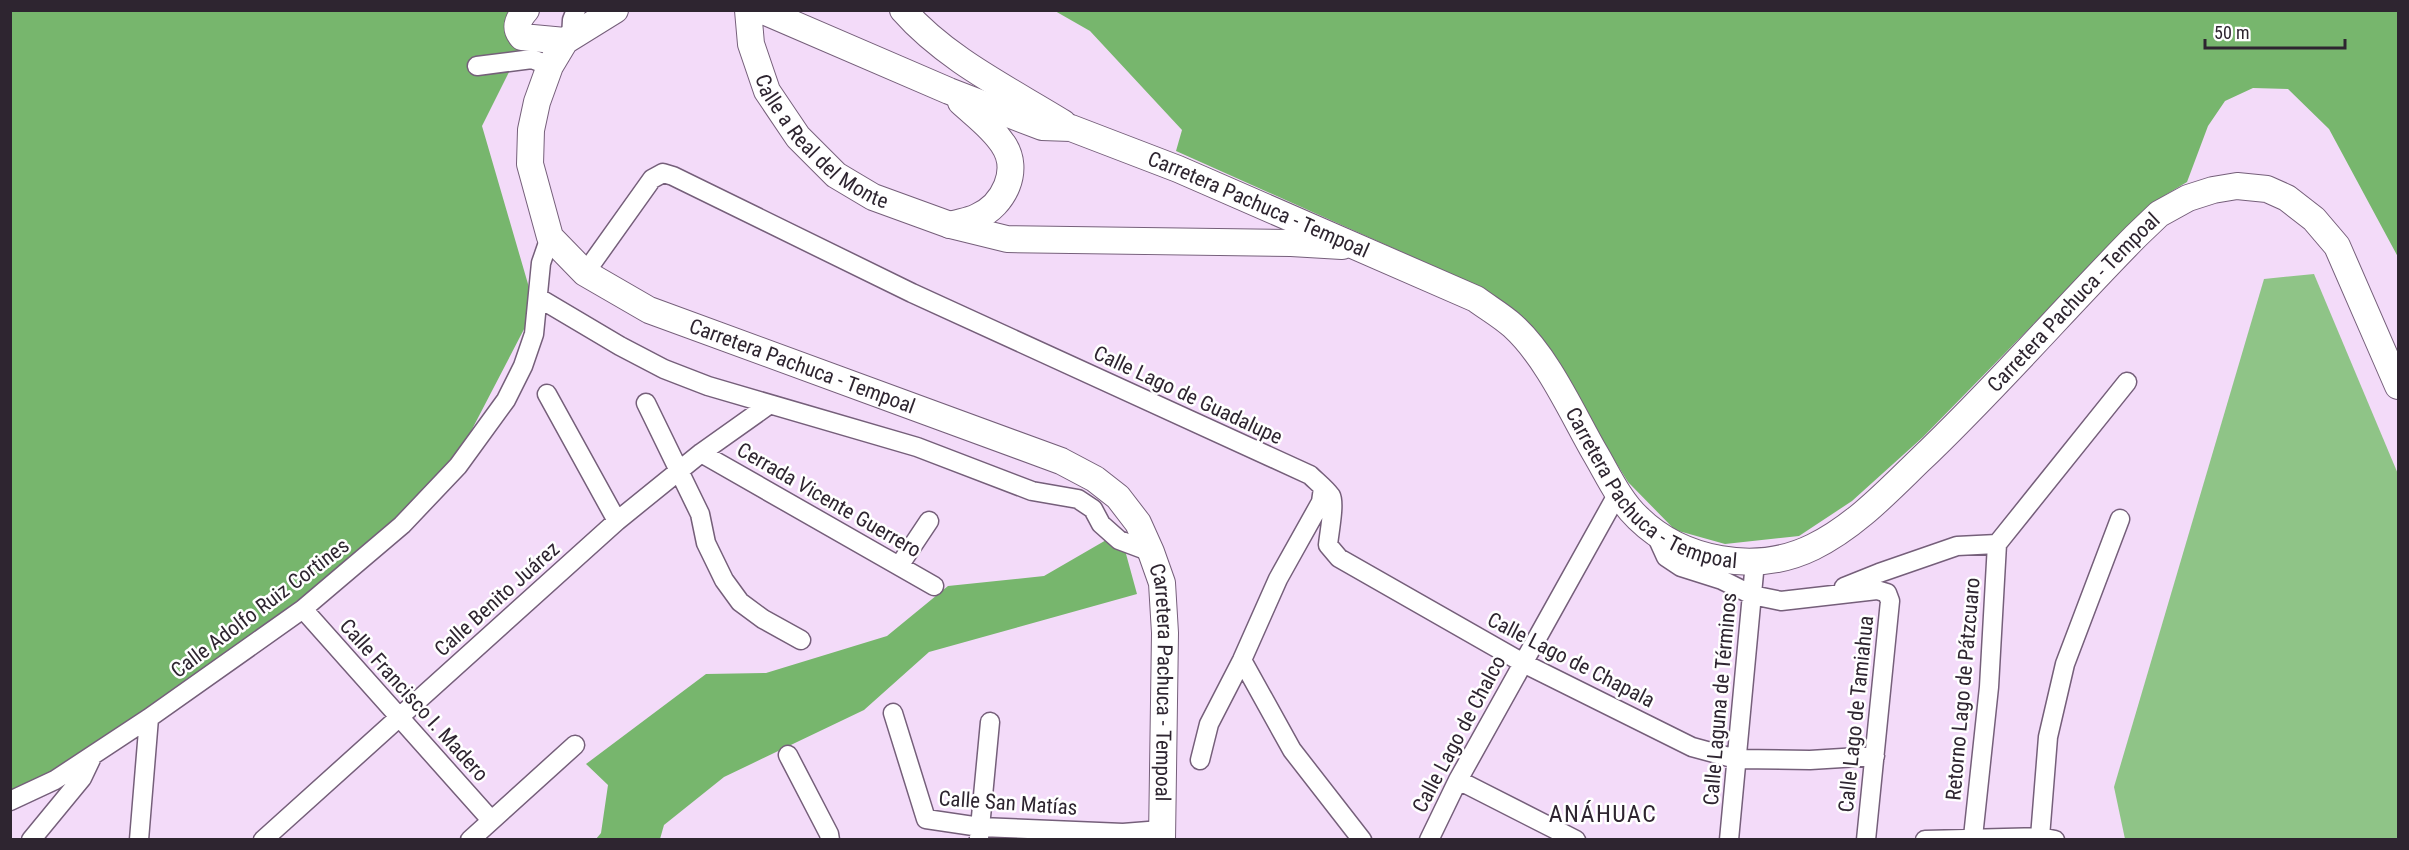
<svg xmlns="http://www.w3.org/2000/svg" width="2409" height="850" font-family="'Roboto Condensed',sans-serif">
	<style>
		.green { fill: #8fc487 }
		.forest { fill: #77b66d }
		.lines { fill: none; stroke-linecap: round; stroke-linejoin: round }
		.street-casing { stroke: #755f7a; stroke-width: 21 }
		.secondary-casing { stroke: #755f7a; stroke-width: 28 }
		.street { stroke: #fff; stroke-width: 18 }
		.secondary { stroke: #fff; stroke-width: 26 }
		.labels { text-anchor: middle; stroke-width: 5; stroke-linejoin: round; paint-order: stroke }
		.street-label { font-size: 21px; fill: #2e2530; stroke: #fff }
		.quarter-label { font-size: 24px; letter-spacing: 1.5px; fill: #2e2530; stroke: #fff }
	</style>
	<rect width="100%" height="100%" fill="#f3dbf9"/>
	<!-- green -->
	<path class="green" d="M2314 274 2398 474V839H2125L2114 787 2264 279Z"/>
	<!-- forest -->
	<path class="forest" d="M11 11H528L531 28 482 126 535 308 455 462 348 573 76 767 11 794Z
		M1055 11H2398V257L2329 129 2288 89 2253 88 2225 101 2208 126 2187 182 2152 203 1923 437 1852 501 1799 536 1725 544 1675 530 1628 482 1549 355 1496 297 1451 274 1176 151 1182 130 1090 31Z
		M1120 532 1137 594 929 652 864 710 724 777 664 825 660 839H596L601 833 608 785 586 764 706 674 766 673 887 636 948 586 1044 576Z"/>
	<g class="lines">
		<!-- street casing -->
		<g class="street-casing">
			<path id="street" d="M571 37 572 20 576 10
				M477 66 532 59 550 66
				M585 273 652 179 663 173 673 176 912 293 1310 475C1317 482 1325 488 1331 496 1335 503 1329 534 1328 545L1339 558 1523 663 1692 747 1736 759 1810 760 1875 756
				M539 298 620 346 664 369 708 386 917 447 1032 491 1078 499 1093 509 1101 524 1119 540 1151 552
				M547 394 617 521
				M646 403 700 514 706 543 724 580 740 602 763 619 801 640
				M701 453 934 586
				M1656 535 1666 557 1681 567 1722 580 1752 595 1781 601 1877 590 1887 593 1890 601 1866 840
				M1997 544 2127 382
				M899 566 929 521
				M1844 587 1879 573 1957 546 1997 544
				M303 609 491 820
				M1242 660 1292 750 1362 840
				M893 713 926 819 980 827 1123 833 1161 830
				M788 755 829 834 830 840
				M1200 760 1209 724 1242 660 1278 579 1321 502 1323 488
				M1458 780 1576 840
				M10 801 55 780 149 718 303 609 402 525 458 466 506 400 523 366 534 334 541 263 550 237
				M1973 837 1989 687 1997 544
				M2040 837 2048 737 2065 664 2120 519
				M979 838 990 722
				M31 840 82 778 93 755
				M139 840 149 718
				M263 840 617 521 701 453 770 404
				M470 840 575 745
				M1429 840 1458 780 1618 493
				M1729 840 1755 562
				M1925 840 2040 837 2055 840"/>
		</g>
		<!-- secondary casing -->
		<g class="secondary-casing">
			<g id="secondary">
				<path d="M526 10C518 19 514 28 522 37L565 41"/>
				<path id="s1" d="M615 10 565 41 550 66 537 102 531 130 530 164 550 237 585 273 649 310 1061 461 1095 479 1118 497 1138 523 1151 552 1162 583 1165 633 1162 840"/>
				<path id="s2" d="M748 10 751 44 767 91 798 137 836 175 873 197 950 225 1007 239 1291 243 1342 246"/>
				<path id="s3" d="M761 10 949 91 1042 127 1071 128 1178 169 1476 299C1488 308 1502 316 1513 326 1548 358 1572 413 1595 453 1608 475 1619 500 1638 518 1682 561 1756 575 1813 547 1854 527 1887 492 1919 461 1995 389 2063 310 2136 236L2159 214 2188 198 2213 190 2237 186 2267 189 2287 198 2314 219 2337 246 2398 386"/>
				<path d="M903 10C946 59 1008 89 1063 123"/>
				<path d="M950 225C959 222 969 221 977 217 1004 205 1021 170 1003 144 992 127 975 115 961 102"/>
			</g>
		</g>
		<!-- street -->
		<use href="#street" class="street"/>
		<!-- secondary -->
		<use href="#secondary" class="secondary"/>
	</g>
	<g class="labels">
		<!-- street labels -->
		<g class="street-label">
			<text dy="7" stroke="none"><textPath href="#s2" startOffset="159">Calle a Real del Monte</textPath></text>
			<text dy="7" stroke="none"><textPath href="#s3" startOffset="536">Carretera Pachuca - Tempoal</textPath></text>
			<text dy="7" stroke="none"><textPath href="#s3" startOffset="1596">Carretera Pachuca - Tempoal</textPath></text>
			<text dy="7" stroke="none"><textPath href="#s1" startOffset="552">Carretera Pachuca - Tempoal</textPath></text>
			<text transform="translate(1188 395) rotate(25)" y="7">Calle Lago de Guadalupe</text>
			<text dy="7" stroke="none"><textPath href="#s3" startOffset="1040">Carretera Pachuca - Tempoal</textPath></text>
			<text transform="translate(829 500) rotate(30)" y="7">Cerrada Vicente Guerrero</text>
			<text transform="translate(497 599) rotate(-42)" y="7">Calle Benito Juárez</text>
			<text transform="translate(260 608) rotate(-37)" y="7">Calle Adolfo Ruiz Cortines</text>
			<text transform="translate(1571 660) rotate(27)" y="7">Calle Lago de Chapala</text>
			<text dy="7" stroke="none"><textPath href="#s1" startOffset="1092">Carretera Pachuca - Tempoal</textPath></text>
			<text transform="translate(1963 689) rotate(-85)" y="7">Retorno Lago de Pátzcuaro</text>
			<text transform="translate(1720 699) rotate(-85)" y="7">Calle Laguna de Términos</text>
			<text transform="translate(414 700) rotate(48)" y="7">Calle Francisco I. Madero</text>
			<text transform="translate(1856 714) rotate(-84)" y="7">Calle Lago de Tamiahua</text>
			<text transform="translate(1459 734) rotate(-62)" y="7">Calle Lago de Chalco</text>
			<text transform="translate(1008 803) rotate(4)" y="7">Calle San Matías</text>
		</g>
		<!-- quarter labels -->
		<g class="quarter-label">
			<text x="1603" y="822">ANÁHUAC</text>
		</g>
	</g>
	<!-- border -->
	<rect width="2409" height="850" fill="none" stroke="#2e2530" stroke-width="24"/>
	<!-- scale -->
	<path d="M2205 39v9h140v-9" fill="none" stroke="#2e2530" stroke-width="3"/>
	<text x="2214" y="39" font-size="18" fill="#2e2530" stroke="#ffffff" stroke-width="4.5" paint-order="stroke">50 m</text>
</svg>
